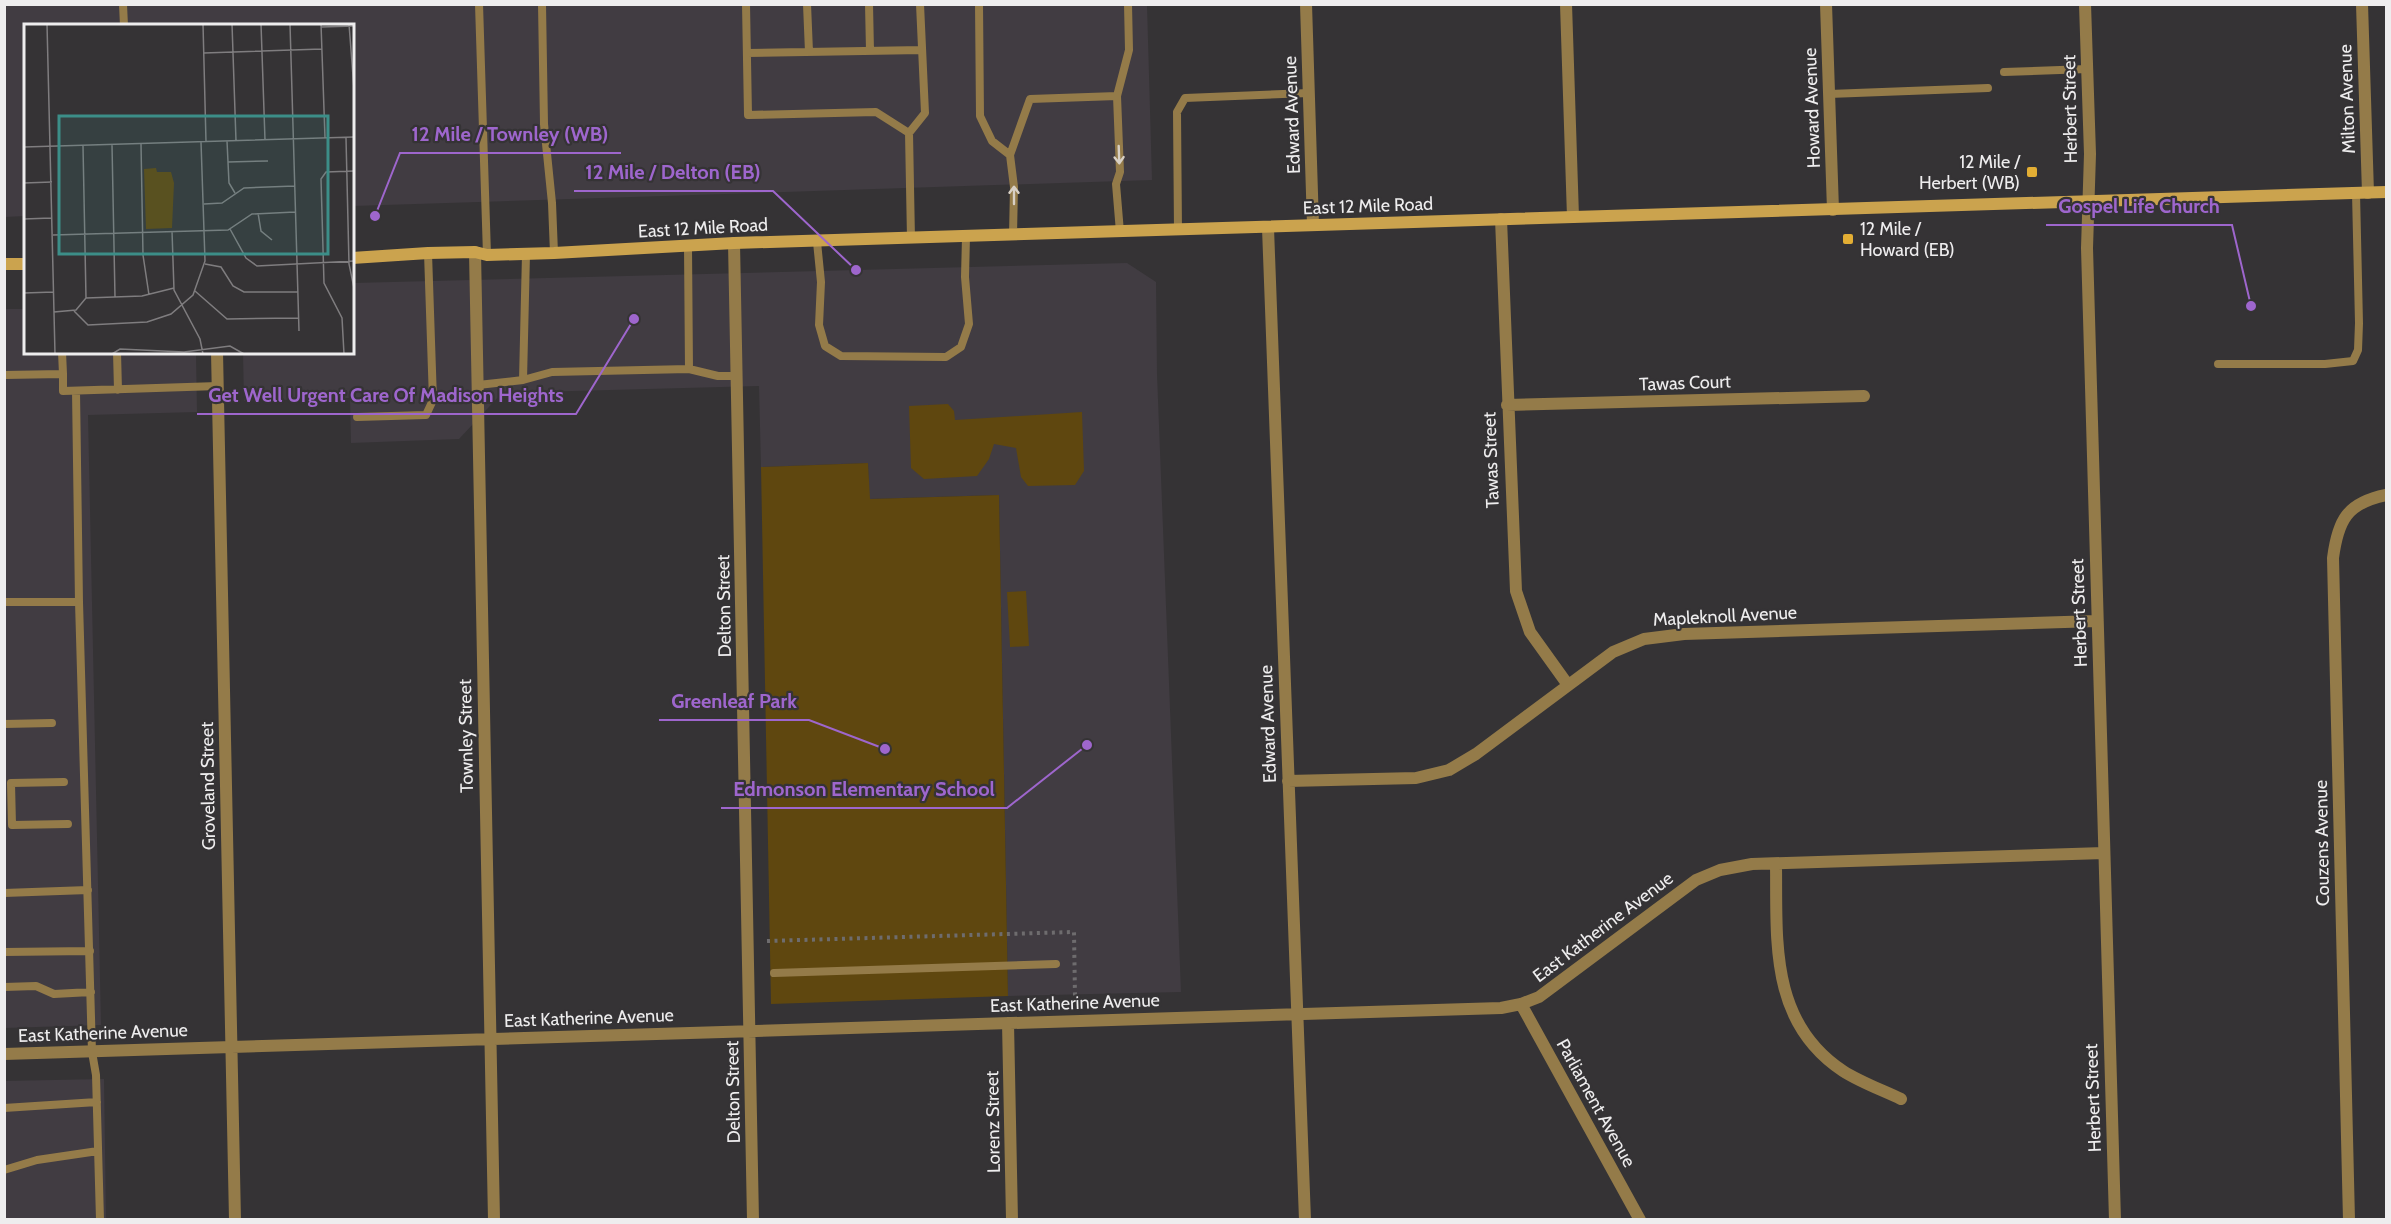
<svg xmlns="http://www.w3.org/2000/svg" width="2391" height="1224" font-family="Cabin,sans-serif">
	<style>
		.built { fill: #413c42 }
		.green { fill: #5f470f }
		.lines { fill: none; stroke-linecap: round; stroke-linejoin: round }
		.path { stroke: #6e6c6e; stroke-width: 4; stroke-dasharray: 3 4.5; stroke-linecap: butt }
		.service { stroke: #947b49; stroke-width: 8 }
		.minor { stroke: #947b49; stroke-width: 12 }
		.secondary { stroke: #cba34e; stroke-width: 12 }
		.oneway { stroke: #d8d0c5 }
		.poi-dot { fill: #e3ae34; stroke: #353335; stroke-width: 2 }
		.labels { text-anchor: middle; stroke-width: 4.5; stroke-linejoin: round; paint-order: stroke }
		.street-label { font-size: 18px; fill: #eeedee; stroke: #353335 }
		.poi-label { font-size: 18px; fill: #eeedee; stroke: #353335; text-anchor: end }
		.inset-road { fill: none; stroke: #7f7d7f; stroke-width: 1.5 }
		.view { fill: #3c8e88; fill-opacity: 0.15; stroke: #3c8e88; stroke-width: 3 }
		.inset-edge { fill: none; stroke: #eeedee; stroke-width: 3 }
		.leader { fill: none; stroke: #9e66cd; stroke-width: 2 }
		.callout-dot { fill: #9e66cd; stroke: #353335; stroke-width: 2 }
		.callout-label { font-size: 20px; text-anchor: middle; font-weight: bold; fill: #9e66cd; stroke: #353335; stroke-width: 4.5; stroke-linejoin: round; paint-order: stroke }
	</style>
	<rect width="100%" height="100%" fill="#353335"/>
	<!-- built -->
	<path class="built" d="M4 5H1147L1152 180 353 206 352 26H26L25 216 5 217Z
		M1127 263 1156 282 1157 374 1181 992 1008 996 999 495 869 499 868 463 761 467 759 386 502 393 459 439 351 443 350 398 244 401 243 353 352 352 353 283Z
		M4 309H25L26 352 196 353 197 412 88 415 101 1025 5 1028Z
		M104 1079 106 1219H5L4 1081Z"/>
	<!-- green -->
	<path class="green" d="M948 404 954 411 955 420 1082 412 1084 471 1075 485 1028 486 1021 477 1016 448 994 444 989 459 977 476 924 479 911 468 909 406Z
		M868 463 870 499 999 495 1008 996 771 1004 761 467Z
		M1026 591 1029 646 1010 647 1007 592Z"/>
	<g class="lines">
		<!-- path -->
		<path class="path" d="M767 941 1074 932 1075 997"/>
		<!-- service -->
		<path class="service" d="M123 4 124 26
			M479 4 487 255
			M542 4 544 124 552 203 554 253
			M746 4 748 115 876 112 909 133
			M807 4 809 52
			M869 4 870 51
			M979 4 980 116 992 141 1010 155
			M747 53 922 50
			M2004 72 2088 69
			M1829 94 1988 88
			M1178 231 1177 112 1185 98 1309 93
			M1120 232 1116 184 1120 172 1117 96 1129 50 1128 4
			M1013 235 1014 187 1010 155 1030 99 1117 96
			M911 239 909 133 925 113 920 4
			M817 242 821 282 819 325 825 346 841 356 946 357 961 347 969 324 965 277 966 237
			M688 247 689 369
			M117 352 118 390
			M2218 364H2325L2353 361 2358 350 2359 323 2356 193
			M63 374V391L218 386
			M4 375 63 374 62 352
			M523 380 526 254
			M478 385 523 380 552 372 689 369 718 376H737
			M76 391 79 602
			M357 417 426 415 433 400 428 253
			M4 602H79L92 1052 96 1075 100 1220
			M4 724 52 723
			M64 782 11 783 12 825 68 824
			M4 893 88 890
			M4 952 90 951
			M774 973 1056 964
			M4 987 36 986 54 994 91 992
			M4 1108 97 1102
			M4 1170 37 1160 98 1151"/>
		<!-- minor -->
		<path class="minor" d="M1306 4 1313 225
			M1566 4 1573 217
			M1826 4 1833 210
			M2085 4 2090 154 2087 248 2115 1220
			M2362 4 2368 193
			M1501 219 1516 591 1530 632 1568 685
			M1268 228 1305 1220
			M734 243 753 1220
			M475 252 494 1220
			M217 352 235 1220
			M1507 405 1864 396
			M1288 781 1416 778 1449 770 1476 754 1613 652 1644 639 1684 634 2097 621
			M1776 864C1777 941 1769 1022 1843 1071 1860 1082 1882 1090 1901 1099
			M1521 1004 1640 1220
			M1008 1023 1012 1220
			M4 1054 1501 1008 1521 1004 1539 997 1696 880 1720 870 1752 864 2104 853
			M2349 1220 2333 558C2338 520 2347 503 2386 495"/>
		<!-- secondary -->
		<path class="secondary" d="M352 258 428 253 475 252 487 255 554 253 734 243 2386 192
			M4 264H26"/>
	</g>
	<!-- one-way arrows -->
	<defs><path id="oneway-shaft" d="M-6 0H5M1.5-3L5.5 0L1.5 3" fill="none" stroke-width="1.6" stroke-linecap="round" stroke-linejoin="round" transform="scale(1.5)"/></defs>
	<g class="oneway">
		<use href="#oneway-shaft" transform="translate(1119 155) rotate(88)"/>
		<use href="#oneway-shaft" transform="translate(1014 195) rotate(-90)"/>
	</g>
	<!-- markers -->
	<g class="poi-dot">
		<rect x="2026" y="166" width="12" height="12" rx="3"/>
		<rect x="1842" y="233" width="12" height="12" rx="3"/>
	</g>
	<g class="labels">
		<!-- street labels -->
		<g class="street-label">
			<text transform="translate(2347 99) rotate(-92)" y="6">Milton Avenue</text>
			<text transform="translate(1812 108) rotate(-92)" y="6">Howard Avenue</text>
			<text transform="translate(2070 109) rotate(-91)" y="6">Herbert Street</text>
			<text transform="translate(1292 115) rotate(-92)" y="6">Edward Avenue</text>
			<text transform="translate(1368 206) rotate(-2)" y="6">East 12 Mile Road</text>
			<text transform="translate(703 228) rotate(-3)" y="6">East 12 Mile Road</text>
			<text transform="translate(1685 383) rotate(-2)" y="6">Tawas Court</text>
			<text transform="translate(1491 460) rotate(-92)" y="6">Tawas Street</text>
			<text transform="translate(724 606) rotate(-91)" y="6">Delton Street</text>
			<text transform="translate(2079 613) rotate(-92)" y="6">Herbert Street</text>
			<text transform="translate(1725 616) rotate(-3)" y="6">Mapleknoll Avenue</text>
			<text transform="translate(1268 724) rotate(-92)" y="6">Edward Avenue</text>
			<text transform="translate(466 736) rotate(-91)" y="6">Townley Street</text>
			<text transform="translate(208 786) rotate(-91)" y="6">Groveland Street</text>
			<text transform="translate(2322 843) rotate(-91)" y="6">Couzens Avenue</text>
			<text transform="translate(1603 927) rotate(-37)" y="6">East Katherine Avenue</text>
			<text transform="translate(1075 1003) rotate(-2)" y="6">East Katherine Avenue</text>
			<text transform="translate(589 1018) rotate(-2)" y="6">East Katherine Avenue</text>
			<text transform="translate(103 1033) rotate(-2)" y="6">East Katherine Avenue</text>
			<text transform="translate(733 1092) rotate(-91)" y="6">Delton Street</text>
			<text transform="translate(2093 1098) rotate(-92)" y="6">Herbert Street</text>
			<text transform="translate(1596 1103) rotate(61)" y="6">Parliament Avenue</text>
			<text transform="translate(993 1122) rotate(-91)" y="6">Lorenz Street</text>
		</g>
		<!-- poi labels -->
		<g class="poi-label">
			<text x="2020" y="168">12 Mile /<tspan x="2020" dy="21">Herbert (WB)</tspan></text>
			<text x="1860" y="235" text-anchor="start">12 Mile /<tspan x="1860" dy="21">Howard (EB)</tspan></text>
		</g>
	</g>
	<!-- overview -->
	<g transform="translate(24 24)">
		<rect width="330" height="330" fill="#353335"/>
		<path d="M132 144 133 148H147L150 159 148 204 122 205 120 145Z" fill="#5f470f"/>
		<path class="inset-road" d="M23 0 31 330M179 0 182 118M208 0 212 117M237 0 241 116M266 0 275 307M297 0 301 114M325 0 330 65M297 3 330 2M180 29 298 25M322 114 325 240 330 264M203 117 205 159 211 169M117 120 119 231 125 271M88 121 91 273M0 123 330 113M204 138 244 137M0 159 28 158M180 180 198 179 220 164 271 162M234 189 237 207 248 216M0 195 27 194M206 205 222 234 233 242 330 237M148 207 150 266 176 315 179 330M29 211 204 206 228 190 271 188M181 240 197 243 209 262 220 268H274M171 267 203 295 274 294M0 269 30 268M62 274 118 272 150 264M50 287 64 301 123 298 147 290 169 271 181 237 177 118M30 288 52 286 62 274 59 122M88 330 96 325 160 328 206 322 220 330M320 330 318 294 300 259 297 155 302 148 330 147"/>
		<path class="view" d="M35 92H304V230H35Z"/>
		<rect width="330" height="330" class="inset-edge"/>
	</g>
	<!-- callouts -->
	<path class="leader" d="M375 216L400 153H621M856 270L773 191H574M2251 306L2232 225H2046M634 319L576 414H197M885 749L809 720H659M1087 745L1007 808H721"/>
	<g class="callout-dot">
		<circle cx="375" cy="216" r="6"/>
		<circle cx="856" cy="270" r="6"/>
		<circle cx="2251" cy="306" r="6"/>
		<circle cx="634" cy="319" r="6"/>
		<circle cx="885" cy="749" r="6"/>
		<circle cx="1087" cy="745" r="6"/>
	</g>
	<g class="callout-label">
		<text x="510" y="141">12 Mile / Townley (WB)</text>
		<text x="673" y="179">12 Mile / Delton (EB)</text>
		<text x="2139" y="213">Gospel Life Church</text>
		<text x="386" y="402">Get Well Urgent Care Of Madison Heights</text>
		<text x="734" y="708">Greenleaf Park</text>
		<text x="864" y="796">Edmonson Elementary School</text>
	</g>
	<!-- border -->
	<rect width="2391" height="1224" fill="none" stroke="#eeedee" stroke-width="12"/>
</svg>
